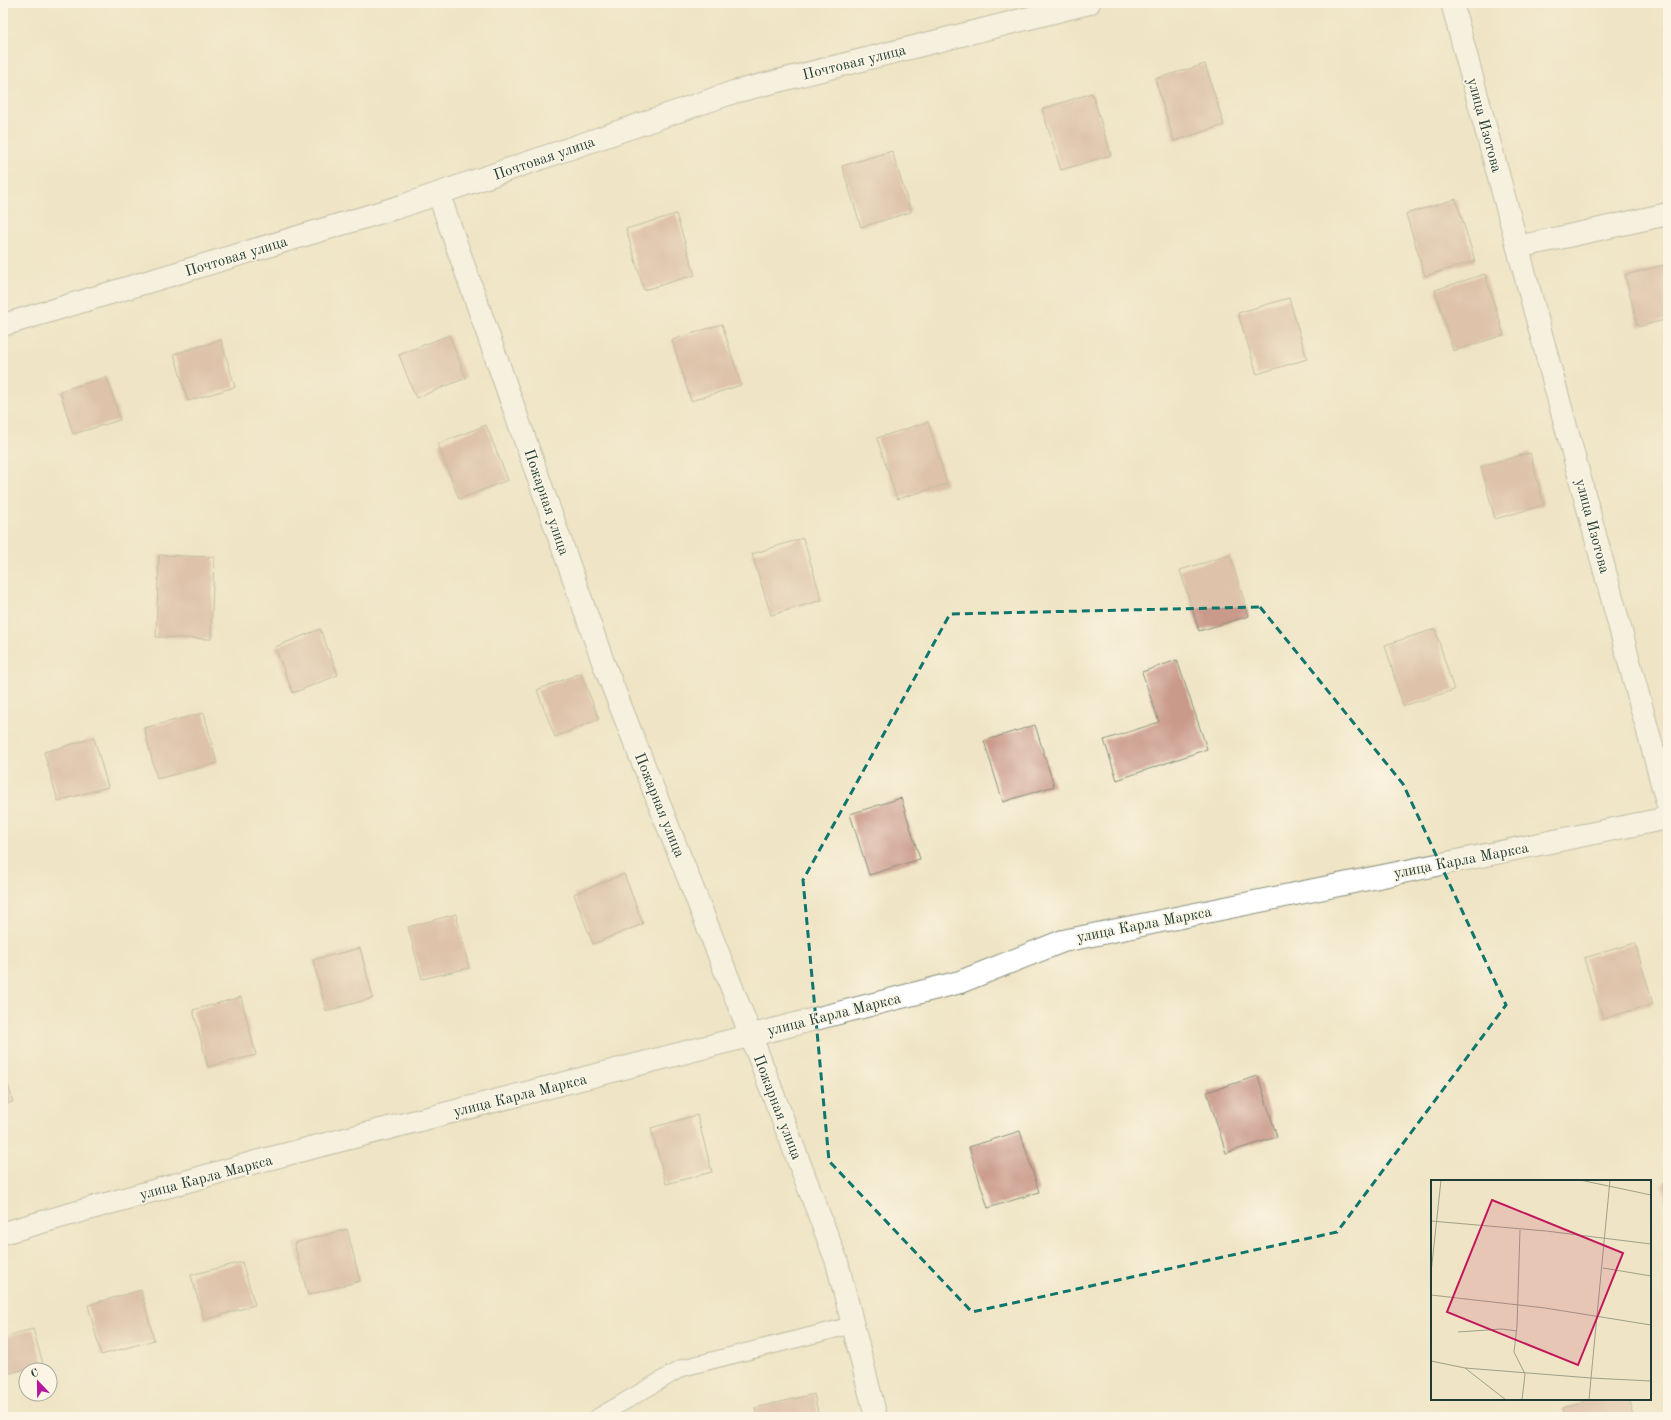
<svg xmlns="http://www.w3.org/2000/svg" width="1671" height="1420" font-family="'Old Standard TT',serif">
	<style>
		.building { fill: #c9998a }
		.lines { fill: none; stroke-linecap: round; stroke-linejoin: round }
		.service-casing { stroke: #87907c; stroke-width: 18 }
		.minor-casing { stroke: #87907c; stroke-width: 24 }
		.service { stroke: #fff; stroke-width: 16 }
		.minor { stroke: #fff; stroke-width: 22 }
		.marked { fill: none; stroke: #0f766e; stroke-width: 3; stroke-dasharray: 8 5; stroke-linejoin: round }
		.labels { text-anchor: middle; stroke-width: 3.5; stroke-linejoin: round; paint-order: stroke }
		.street-label { font-size: 15px; fill: #1f3d34; stroke: #fcf5e5 }
		.inset-road { fill: none; stroke: #9ca18b; stroke-width: 1 }
		.view { fill: #c2185b; fill-opacity: 0.15; stroke: #c2185b; stroke-width: 2 }
		.inset-edge { fill: none; stroke: #1f3d34; stroke-width: 2 }
	</style>
	<rect width="100%" height="100%" fill="#fcf5e5"/>
	<filter id="ink" filterUnits="userSpaceOnUse"><feTurbulence type="fractalNoise" baseFrequency=".025" numOctaves="2"/><feDisplacementMap in="SourceGraphic" scale="8" xChannelSelector="R" yChannelSelector="G"/><feConvolveMatrix kernelMatrix="1 2 1 2 8 2 1 2 1" color-interpolation-filters="sRGB"/></filter>
	<filter id="wash" filterUnits="userSpaceOnUse"><feTurbulence type="fractalNoise" baseFrequency=".012" numOctaves="4" result="noise"/><feDisplacementMap in="SourceGraphic" scale="16" xChannelSelector="R" yChannelSelector="G"/><feGaussianBlur stdDeviation="0.9" result="paint"/><feColorMatrix in="noise" values="0 0 0 0 0 0 0 0 0 0 0 0 0 0 0 0 0 1.4 0 .05"/><feComposite in="paint" operator="in"/></filter>
	<g filter="url(#wash)">
		<rect width="100%" height="100%" fill="#efe4c5"/>
		<g id="blocks">
			<!-- building -->
			<path class="building" d="M1205 64 1224 125 1174 141 1155 79Z
				M1092 93 1111 155 1061 170 1042 109Z
				M892 151 911 212 861 227 842 166Z
				M1456 199 1475 261 1425 276 1406 214Z
				M676 214 695 275 644 290 626 229Z
				M1668 264V319L1638 327 1625 275Z
				M1485 274 1504 335 1453 351 1435 290Z
				M1289 298 1307 359 1257 374 1238 313Z
				M722 324 741 385 691 401 672 340Z
				M449 335 466 378 416 398 399 355Z
				M221 340 235 387 188 401 174 354Z
				M107 377 120 420 73 434 60 391Z
				M1668 401V415L1664 402Z
				M928 422 947 484 897 499 877 438Z
				M486 425 508 480 459 499 438 444Z
				M1530 453 1544 505 1495 519 1481 466Z
				M803 538 822 600 771 615 752 554Z
				M159 555 214 557 211 639 156 637Z
				M1230 555 1249 616 1199 631 1180 570Z
				M320 629 338 675 293 693 275 647Z
				M1435 629 1454 690 1403 706 1385 645Z
				M1177 660 1207 749 1117 780 1104 740 1159 722 1142 672Z
				M581 673 599 719 555 737 537 690Z
				M204 713 217 763 157 779 144 728Z
				M1035 725 1054 786 1003 802 984 741Z
				M94 738 108 787 58 801 44 752Z
				M901 798 920 859 869 875 850 814Z
				M624 874 643 924 593 944 574 894Z
				M456 914 469 968 422 979 408 927Z
				M1635 943 1653 1004 1603 1019 1584 958Z
				M360 948 373 998 326 1011 313 960Z
				M241 997 256 1055 208 1067 193 1010Z
				M3 1067 13 1102 3 1105Z
				M1258 1076 1277 1137 1226 1153 1207 1092Z
				M697 1115 712 1172 666 1184 651 1128Z
				M1020 1131 1039 1192 988 1208 969 1147Z
				M1668 1182V1208L1661 1184Z
				M347 1229 360 1281 308 1295 294 1243Z
				M242 1262 255 1305 204 1320 191 1275Z
				M141 1290 154 1340 101 1355 88 1305Z
				M33 1329 43 1364 3 1375V1337Z
				M814 1394 819 1417H757L755 1408Z
				M1591 1399H1628L1634 1417H1566L1563 1408Z"/>
		</g>
	</g>
	<g filter="url(#ink)">
		<use href="#blocks" fill-opacity="0" stroke="#87907c" stroke-width="1"/>
		<g class="lines">
			<!-- service casing -->
			<g class="service-casing">
				<path id="service" d="M598 1417 682 1368 853 1325"/>
			</g>
			<!-- minor casing -->
			<g class="minor-casing">
				<path id="minor" d="M1452 3 1668 806
					M439 195 603 662 751 1036 837 1262 876 1417
					M1518 247 1668 214
					M3 325 402 206 734 92 1089 3
					M3 1233 252 1163 960 982 1063 941 1668 818"/>
			</g>
			<!-- service -->
			<use href="#service" class="service"/>
			<!-- minor -->
			<use href="#minor" class="minor"/>
		</g>
	</g>
	<!-- marked area -->
	<path d="M0 0H1671V1420H0ZM1260 607 1403 784 1506 1005 1337 1232 972 1312 829 1161 803 880 950 614Z" fill="#efe4c5" fill-opacity=".55" fill-rule="evenodd"/>
	<path class="marked" d="M1260 607 1403 784 1506 1005 1337 1232 972 1312 829 1161 803 880 950 614Z"/>
	<g class="labels">
		<!-- street labels -->
		<g class="street-label">
			<text transform="translate(854 62) rotate(-14)" y="5">Почтовая улица</text>
			<text transform="translate(1485 125) rotate(75)" y="5">улица Изотова</text>
			<text transform="translate(544 158) rotate(-19)" y="5">Почтовая улица</text>
			<text transform="translate(236 256) rotate(-17)" y="5">Почтовая улица</text>
			<text transform="translate(547 502) rotate(71)" y="5">Пожарная улица</text>
			<text transform="translate(1593 526) rotate(75)" y="5">улица Изотова</text>
			<text transform="translate(660 805) rotate(68)" y="5">Пожарная улица</text>
			<text transform="translate(1461 860) rotate(-11)" y="5">улица Карла Маркса</text>
			<text transform="translate(1144 924) rotate(-11)" y="5">улица Карла Маркса</text>
			<text transform="translate(834 1014) rotate(-14)" y="5">улица Карла Маркса</text>
			<text transform="translate(520 1095) rotate(-14)" y="5">улица Карла Маркса</text>
			<text transform="translate(778 1107) rotate(69)" y="5">Пожарная улица</text>
			<text transform="translate(206 1177) rotate(-15)" y="5">улица Карла Маркса</text>
		</g>
	</g>
	<!-- overview -->
	<g transform="translate(1431 1180)">
		<rect width="220" height="220" fill="#efe4c5"/>
		<path class="inset-road" d="M149 0 220 15M179 0 160 198 220 201M0 41 115 51 220 64M89 50 86 146 83 172 94 194 91 220M172 88 220 96M0 93 10 0M0 115 114 128 220 145M27 152 71 149 86 151M0 181 34 188 160 198 158 220M34 188 75 220"/>
		<path class="view" d="M61 20 192 73 147 185 16 132Z"/>
		<rect width="220" height="220" class="inset-edge"/>
	</g>
	<!-- margin -->
	<rect width="1671" height="1420" fill="none" stroke="#fcf5e5" stroke-width="16"/>
	<!-- north arrow -->
	<g transform="translate(38 1382) rotate(338)"><circle r="19" fill="#fcf5e5" stroke="#a4ab9e"/>
	<path d="M0-3L7 15L0 10L-7 15Z" fill="#b5179e"/>
	<text y="-6" font-size="11" font-weight="bold" text-anchor="middle" fill="#1f3d34">С</text>
	</g>
</svg>
